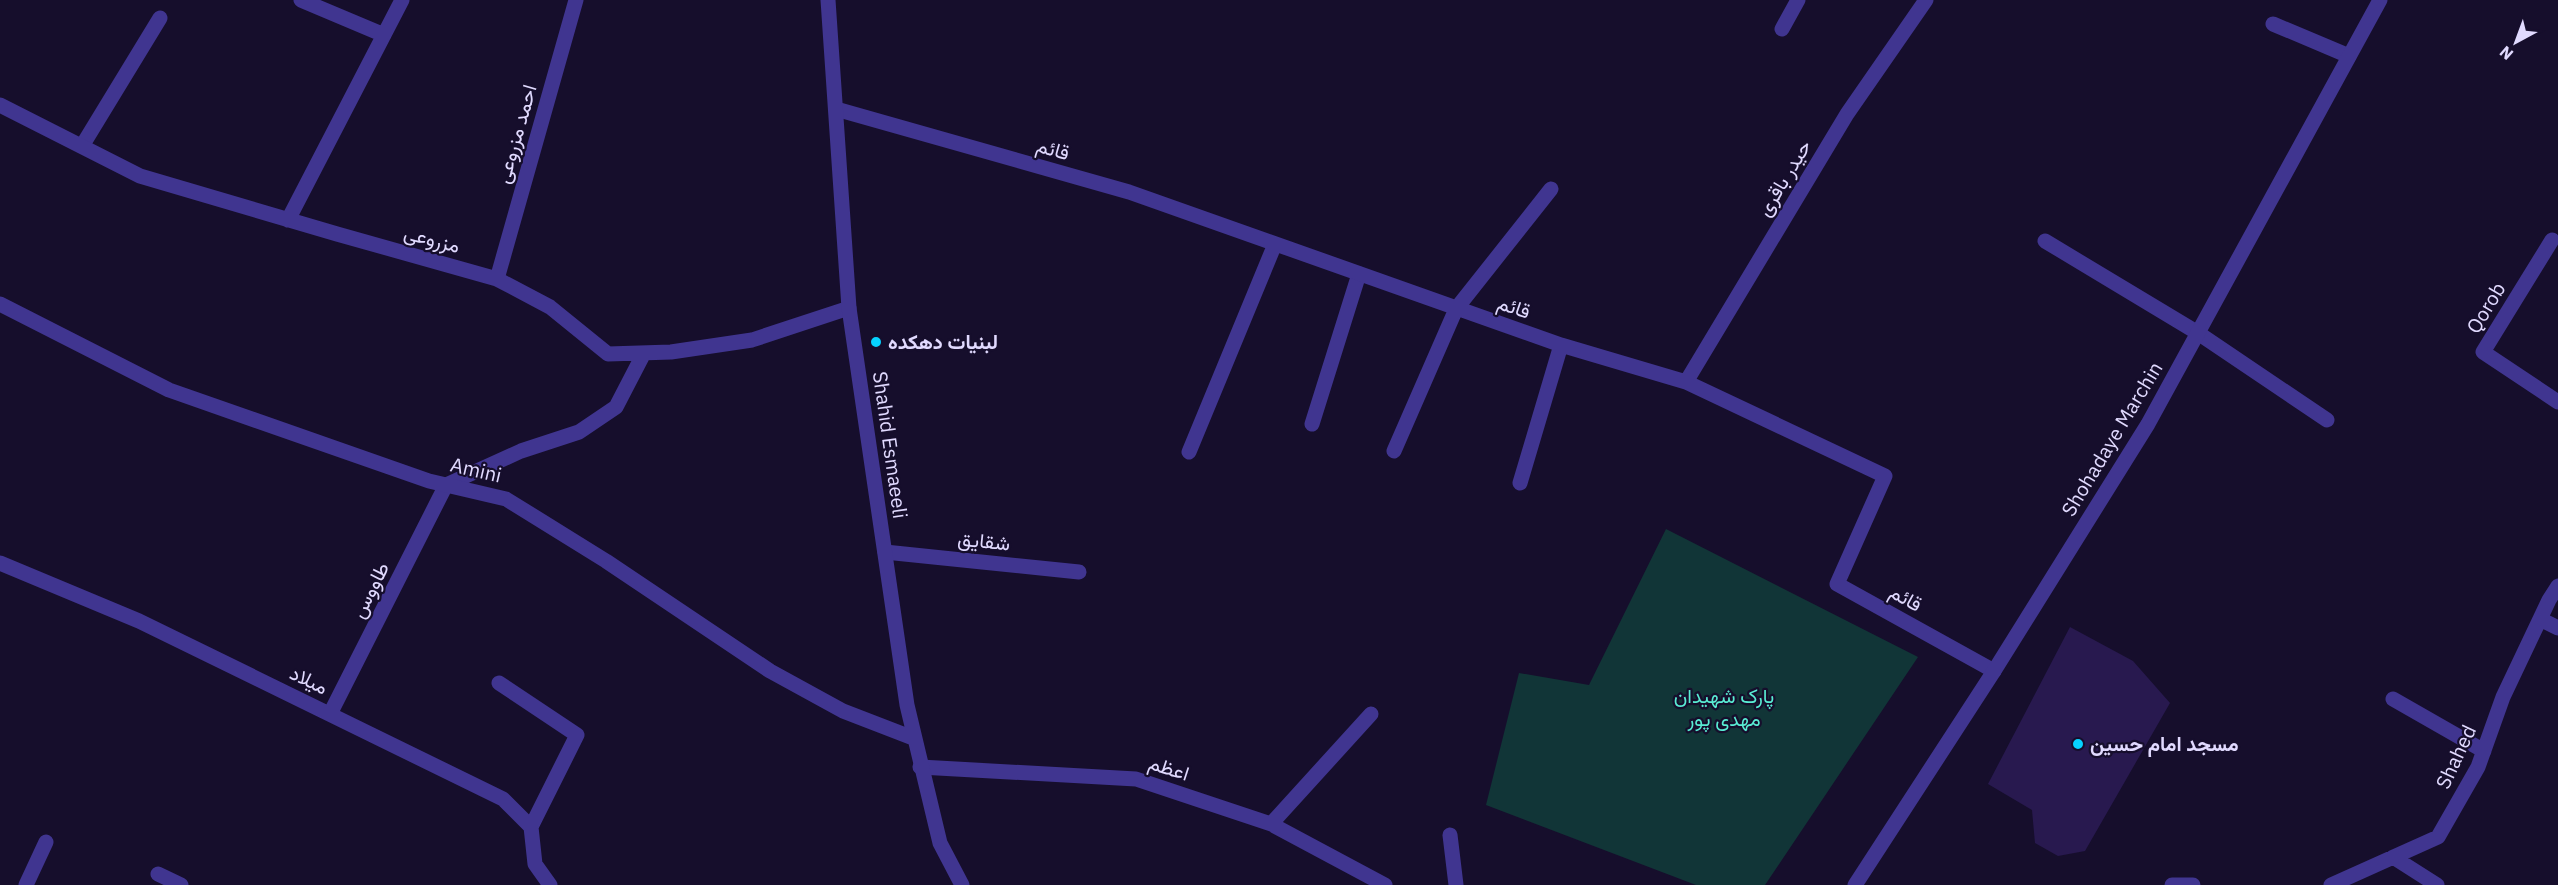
<svg xmlns="http://www.w3.org/2000/svg" width="2558" height="885" font-family="'IBM Plex Sans',Vazirmatn,sans-serif">
	<style>
		.green { fill: #113537 }
		.building { fill: #28194f }
		.lines { fill: none; stroke-linecap: round; stroke-linejoin: round }
		.service { stroke: #403590; stroke-width: 15 }
		.minor { stroke: #403590; stroke-width: 15 }
		.tertiary { stroke: #403590; stroke-width: 15 }
		.poi-dot { fill: #06d2ff; stroke: #160e2c; stroke-width: 2 }
		.labels { text-anchor: middle; stroke-width: 4.5; stroke-linejoin: round; paint-order: stroke }
		.street-label { font-size: 20px; fill: #e1daff; stroke: #160e2c }
		.poi-label { font-size: 20px; font-weight: bold; fill: #e1daff; stroke: #160e2c; text-anchor: start }
		.park-label { font-size: 20px; fill: #59ecd3; stroke: #160e2c }
	</style>
	<rect width="100%" height="100%" fill="#160e2c"/>
	<!-- green -->
	<path class="green" d="M1666 529 1918 657 1765 885H1696L1486 805 1519 673 1589 685Z"/>
	<!-- building -->
	<path class="building" d="M2070 627 2133 661 2170 703 2085 851 2058 856 2035 843 2032 810 1988 784Z"/>
	<g class="lines">
		<!-- service -->
		<path class="service" d="M82 146 160 18
			M1312 424 1359 274"/>
		<!-- minor -->
		<path class="minor" d="M301 0 384 35
			M2273 24 2349 56
			M1782 29 1798 0
			M0 105 140 176 337 234 497 279 550 307 608 354 671 352 752 340 849 308
			M836 109 1129 192 1561 345 1686 382 1885 476 1837 584 1994 671
			M288 220 402 0
			M2552 240 2483 352 2558 402
			M2045 241 2198 333 2327 420
			M497 279 576 0
			M1686 382 1847 114 1926 0
			M1394 451 1456 309 1551 189
			M1189 452 1275 244
			M1520 483 1561 345
			M885 552 1079 572
			M0 563 139 621 503 799 531 827 535 864 550 885
			M2540 619 2558 628
			M499 683 577 735 531 827
			M2393 699 2484 751
			M330 714 446 485 521 451 579 432 616 407 644 353
			M920 767 1136 779 1271 824 1385 885
			M1271 824 1371 714
			M1450 835 1456 885
			M2393 857 2437 885
			M158 874 181 885
			M26 885 46 842
			M2172 885H2193
			M2331 885 2438 837 2478 767 2503 697 2549 600 2558 586"/>
		<!-- tertiary -->
		<path class="tertiary" d="M828 0 849 308 907 705 940 843 962 885
			M0 304 169 390 429 481 506 499 606 561 770 671 843 711 913 738
			M1855 885 1994 671 2148 424 2380 0"/>
	</g>
	<!-- markers -->
	<g class="poi-dot">
		<circle cx="876" cy="342" r="6"/>
		<circle cx="2078" cy="744" r="6"/>
	</g>
	<g class="labels">
		<!-- street labels -->
		<g class="street-label">
			<text transform="translate(516 134) rotate(-74)" y="7">احمد مزروعی</text>
			<text transform="translate(1053 149) rotate(16)" y="7">قائم</text>
			<text transform="translate(1784 178) rotate(-59)" y="7">حیدر باقری</text>
			<text transform="translate(432 239) rotate(15)" y="7">مزروعی</text>
			<text transform="translate(1514 307) rotate(19)" y="7">قائم</text>
			<text transform="translate(2486 308) rotate(-59)" y="7">Qorob</text>
			<text transform="translate(2112 439) rotate(-59)" y="7">Shohadaye Marchin</text>
			<text transform="translate(890 445) rotate(82)" y="7">Shahid Esmaeeli</text>
			<text transform="translate(476 470) rotate(13)" y="7">Amini</text>
			<text transform="translate(984 541) rotate(6)" y="7">شقایق</text>
			<text transform="translate(370 590) rotate(-63)" y="7">طاووس</text>
			<text transform="translate(1906 598) rotate(29)" y="7">قائم</text>
			<text transform="translate(309 680) rotate(26)" y="7">میلاد</text>
			<text transform="translate(2456 757) rotate(-65)" y="7">Shahed</text>
			<text transform="translate(1169 768) rotate(18)" y="7">اعظم</text>
		</g>
		<!-- poi labels -->
		<g class="poi-label">
			<text x="888" y="349">لبنیات دهکده</text>
			<text x="2090" y="751">مسجد امام حسین</text>
		</g>
		<!-- park labels -->
		<g class="park-label">
			<text x="1724" y="703">پارک شهیدان<tspan x="1724" dy="23">مهدی پور</tspan></text>
		</g>
	</g>
	<!-- north arrow -->
	<g transform="translate(2516 42) rotate(221)" stroke="#160e2c" stroke-width="4.5" paint-order="stroke">
	<path d="M0-4.5L10 22L0 15L-10 22Z" fill="#e1daff"/>
	<text y="-9" font-size="16" font-weight="bold" text-anchor="middle" fill="#e1daff">N</text>
	</g>
</svg>
